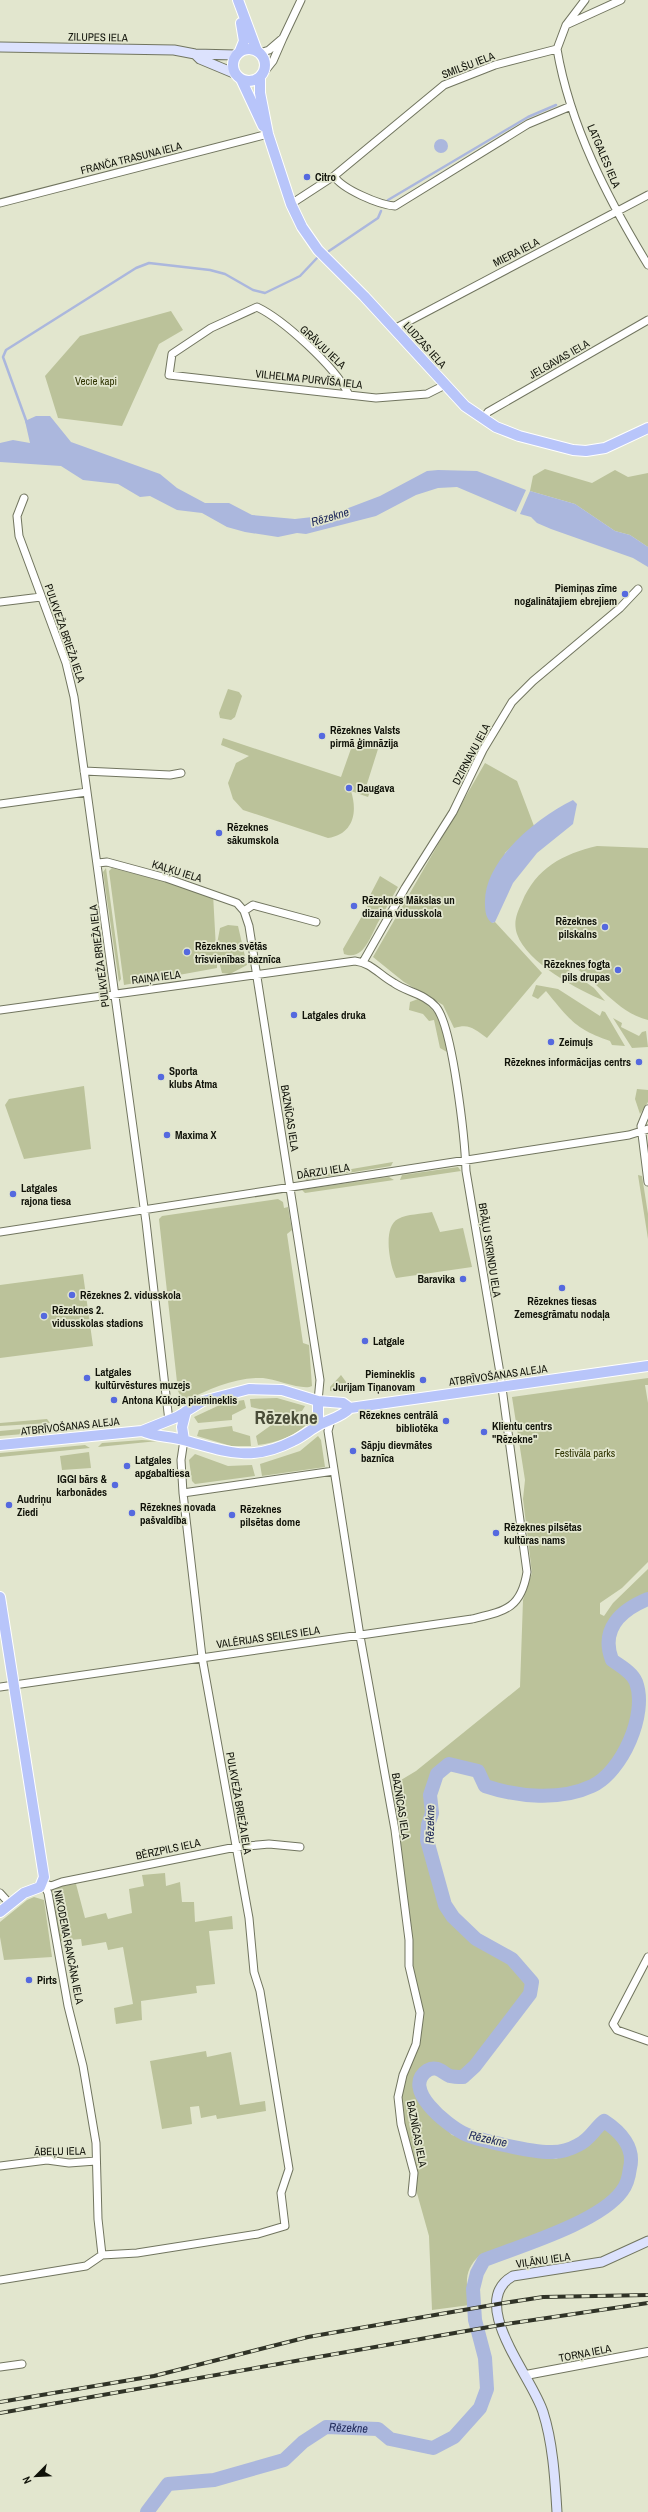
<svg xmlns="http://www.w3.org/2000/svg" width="648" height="2512" font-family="'Archivo Narrow',sans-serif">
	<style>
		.green { fill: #bbc29a }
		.water { fill: #abb7dd }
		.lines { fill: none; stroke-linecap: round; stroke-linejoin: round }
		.stream { stroke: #abb7dd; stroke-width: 2.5 }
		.river { stroke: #abb7dd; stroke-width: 14 }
		.minor-casing { stroke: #71755f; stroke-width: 9 }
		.tertiary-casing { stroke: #71755f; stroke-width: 10 }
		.secondary-casing { stroke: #71755f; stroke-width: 11 }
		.primary-casing { stroke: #fff; stroke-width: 12 }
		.minor { stroke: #fff; stroke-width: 7 }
		.tertiary { stroke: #fff; stroke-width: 8 }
		.secondary { stroke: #dce2fd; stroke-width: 9 }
		.primary { stroke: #b8c5fa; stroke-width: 10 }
		.rail-casing { stroke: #303327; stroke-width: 4 }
		.rail { stroke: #e2e6ce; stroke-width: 2.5; stroke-dasharray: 8; stroke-linecap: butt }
		.poi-dot { fill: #5569df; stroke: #e2e6ce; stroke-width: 1.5 }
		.labels { text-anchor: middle; stroke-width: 3.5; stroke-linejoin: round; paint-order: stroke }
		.street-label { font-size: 11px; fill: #101209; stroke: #e2e6ce }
		.poi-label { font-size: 11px; font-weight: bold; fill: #101209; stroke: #e2e6ce; text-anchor: start }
		.park-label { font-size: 11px; fill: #303503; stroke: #e2e6ce }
		.water-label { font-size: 12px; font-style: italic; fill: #212b5b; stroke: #e2e6ce }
		.town-label { font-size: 19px; font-weight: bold; fill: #494c38; stroke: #e2e6ce }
	</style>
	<rect width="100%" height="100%" fill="#e2e6ce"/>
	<!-- green -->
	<path class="green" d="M171 311 183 330 159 344 122 426 58 418 45 376 80 336Z
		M545 469 592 483 615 470 628 477 648 473V547L630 535 615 531 575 504 530 491 533 476Z
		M228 689 239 692 242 696 235 717 231 720 220 718 219 713Z
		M223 738 341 777 353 743 378 749 366 787 371 789 368 797 351 791C358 813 353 834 328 838L243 810 233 799 228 783 236 763 249 756 221 745Z
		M485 763 517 781 534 826 505 853 492 923 495 922 542 973 487 1038C474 1029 470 1023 454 1028L443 1005 404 982 373 957Z
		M597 846 648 848V1020C615 1012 596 978 566 962L563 963V966L594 988 605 1001C578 990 527 963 517 934 513 922 517 913 522 902 536 868 563 854 597 846Z
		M106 868 121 979 119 982 103 872Z
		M112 868 213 894 216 949 220 928 228 925 238 926 247 965 230 974 222 973 217 954V968L124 985 109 871Z
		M380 876 398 887 381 917 368 908 366 903Z
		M365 911 380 919C371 933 365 962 344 954L343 949Z
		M536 985 558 989 600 1016 602 1011 605 1012 625 1046 612 1045 610 1041C575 1029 569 1019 546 991L538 999 532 996Z
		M418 999C440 1010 444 1030 447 1052L440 1048 434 1020 429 1021 423 1014 409 1010 410 1002Z
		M613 1018 622 1023 621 1027 639 1036 642 1032 646 1031 648 1047 632 1048Z
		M84 1086 91 1149 24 1159 5 1105 9 1099Z
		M637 1089 648 1090V1102L640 1114 635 1099Z
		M393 1162 391 1166 305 1180 310 1176Z
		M458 1167 461 1171 400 1180 402 1175Z
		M638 1175 642 1176 648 1214V1239Z
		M389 1177 394 1180 305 1193 302 1190Z
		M278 1199 283 1202 284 1208 288 1207 292 1230 287 1234 303 1343 309 1345 312 1386C303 1391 276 1379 263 1378 235 1377 211 1389 186 1400L182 1399 178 1391 159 1219 162 1216Z
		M432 1212 440 1232 463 1228 472 1267 396 1278C390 1266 382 1227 398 1219 407 1214 422 1214 432 1212Z
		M83 1274 93 1346 0 1358V1285Z
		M341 1375 352 1390V1393L330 1391V1387Z
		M648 1378V1385H645L648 1403V1562L622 1588 600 1603V1614L604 1616 613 1603 648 1569V1601C626 1606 596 1635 611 1659 619 1672 636 1672 639 1693 642 1711 634 1731 625 1745 620 1753 615 1764 609 1771 575 1804 527 1793 485 1786L478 1771 449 1764 440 1771 430 1795 432 1813 428 1825 427 1840 445 1905 453 1917 476 1939 512 1959 532 1982 530 1994 475 2066 463 2077 437 2064 415 2074 416 2094 452 2135 519 2154 556 2159 593 2141 590 2138 604 2121 632 2163 614 2200 592 2216 480 2255C463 2271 466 2283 470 2305L432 2310 429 2236 413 2179 398 2097 416 2044 420 2013 409 1966 391 1786 416 1771 520 1687 523 1600 532 1573 523 1499 525 1480 512 1397Z
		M277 1398 305 1406 302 1411 269 1416 268 1411 251 1407 250 1399Z
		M244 1400 246 1408 232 1415V1420L198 1423 194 1417 224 1403Z
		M304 1418 309 1422C296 1436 276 1443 258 1445L256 1436 270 1426V1422Z
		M47 1419 50 1423 0 1426V1423Z
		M54 1426 47 1432 0 1436V1431Z
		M232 1426 233 1431 250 1436 251 1446H231L197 1436 199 1430Z
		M318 1436 321 1440 325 1467 262 1476 260 1464 300 1451Z
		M142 1440 158 1441 98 1447 102 1443Z
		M85 1445 90 1448 0 1457V1453Z
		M89 1452 91 1468 62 1470 60 1456Z
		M195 1454 228 1466 252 1465 255 1476 195 1484 192 1481 189 1460Z
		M165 1873 166 1886 180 1882 182 1902H194L195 1922 232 1916 233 1929 209 1931 215 1984 196 1986 197 1993 141 2001 142 2020 116 2024 114 2008 133 2004 123 1947 108 1950 106 1942 82 1946 81 1939 59 1941 50 1888 76 1884 85 1918 106 1913 108 1919 132 1913 129 1889 144 1886 142 1875Z
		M34 1897 44 1900 52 1957 4 1960 0 1937V1922L27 1900Z
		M206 2051 207 2057 231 2052 240 2105 265 2101 266 2111 217 2119 216 2115 201 2118 199 2106 190 2107 192 2124 162 2129 150 2061Z"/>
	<!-- water -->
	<path class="water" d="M434 146a7 7 0 1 1 14 0a7 7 0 1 1-14 0Z
		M36 416H50L71 442 160 474 177 488 205 503H229L252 515 295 519 330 515 380 496 427 471 438 470 477 471 526 490 516 512 457 487 438 488 416 495 376 516 306 534 297 533 278 537 245 532 227 527 202 513 177 510 150 496 140 497 118 484 83 480 61 466 0 462V443L13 440 30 443 25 421Z
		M530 491 575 504 615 531 630 535 648 547V567L633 558 551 529 537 523 531 517 520 514Z
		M573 800 577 804 573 824 537 853 513 883 495 922 492 923C486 919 485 911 485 904 483 860 538 817 573 800Z"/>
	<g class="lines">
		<!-- stream -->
		<path class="stream" d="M388 200 528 117 556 105
			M329 251 378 218 381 211
			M27 423 3 357 6 350 136 268 149 263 210 270 225 274 253 290 265 293 300 276 317 258"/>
		<!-- river -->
		<path class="river" id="s1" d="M147 2512 168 2484 214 2480 284 2460 303 2442 326 2427 378 2429 390 2439 433 2448 454 2437 480 2408 487 2389 485 2358 475 2320 473 2289 477 2273 484 2260C520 2246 600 2222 622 2191 627 2185 629 2176 630 2168 635 2148 621 2132 604 2121 594 2129 590 2140 578 2145 571 2149 560 2152 552 2152 536 2153 476 2140 463 2133 447 2125 400 2088 428 2070 437 2065 443 2073 450 2076 454 2077 459 2077 463 2077L475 2066 530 1994 532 1982 512 1959 476 1939 453 1917 445 1905 427 1840 428 1825 432 1813 430 1795 437 1774 449 1764 478 1771 485 1786C518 1797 560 1801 592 1786 622 1772 648 1714 636 1682 632 1672 620 1666 612 1660 600 1629 621 1610 648 1599"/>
		<!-- minor casing -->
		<g class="minor-casing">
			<path id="minor" d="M566 25 585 0
				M283 38 301 0
				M557 49C570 126 608 199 648 265
				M260 53 269 50 283 38 273 61 265 71
				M334 176C342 189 379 205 395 206L528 124 571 106
				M0 203 268 134
				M291 204 334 176 444 85 495 65 557 49 566 25 621 0
				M394 329 648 195
				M348 393C334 366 284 320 257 307L211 328 172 354 169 375 376 398 427 394 445 385
				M483 419 488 412 648 320
				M24 498 17 516 19 536 66 663 74 697 146 1222 169 1421
				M0 602 41 597
				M84 771 170 775 181 773
				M0 804 87 792
				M98 863 107 862 166 878 237 903 244 911 249 926 320 1380 318 1401
				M244 911 253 905 316 922
				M363 962 405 888 453 812 483 750 512 702 533 681 620 608 638 589
				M0 1010 355 961C372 963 379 975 394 983 407 992 425 994 436 1007 453 1027 465 1141 466 1171L500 1373 527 1572C521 1609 505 1611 472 1619L0 1687
				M648 1109 641 1126 648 1182
				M0 1232 629 1135 648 1129
				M331 1420 328 1431 360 1636 395 1830 409 1940V1966L420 2013 416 2044 403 2075 398 2097 401 2124 414 2173 412 2193
				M183 1493 334 1471
				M43 1883 48 1893 68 2006 83 2066 96 2143 98 2219 102 2255
				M43 1883 51 1886 62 1882 236 1847 269 1844 300 1847
				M0 1893 10 1904
				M648 1957 613 2024 617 2030 648 2041
				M0 2166 47 2160 69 2163 96 2161
				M102 2255 137 2253 258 2234 285 2226 281 2193 289 2169 260 1991 254 1972 249 1918 202 1657 183 1493 181 1460 184 1440
				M0 2280 86 2266 102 2255
				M0 2367 22 2364"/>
		</g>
		<!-- tertiary casing -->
		<g class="tertiary-casing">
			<path id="tertiary" d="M526 2375 648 2352"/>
		</g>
		<!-- secondary casing -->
		<g class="secondary-casing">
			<path id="secondary" d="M0 47 174 50 195 54 236 55
				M195 54 200 59 236 74
				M557 2512C555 2480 553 2443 543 2412 533 2378 466 2302 513 2276L602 2262 648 2241"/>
		</g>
		<!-- primary casing -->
		<g class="primary-casing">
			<path id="primary" d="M238 0 257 51
				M233 65a16 16 0 1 1 32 0a16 16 0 1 1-32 0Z
				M240 51 244 41 241 23
				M260 78V93L268 134 291 204 302 227 318 250 364 296 465 406 496 427 519 436 573 450 586 451 605 448 648 428
				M241 79 263 126
				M318 1401V1425
				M142 1431C155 1437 169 1436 183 1440 225 1451 250 1463 293 1441 302 1437 310 1430 319 1425 330 1419 342 1417 350 1408
				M184 1440 182 1427 186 1411
				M0 1445 142 1431 177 1417 203 1401 249 1389 282 1390 318 1401 343 1403 350 1408 648 1366
				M0 1597 44 1877 40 1887 24 1893 0 1912"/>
		</g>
		<!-- minor -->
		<use href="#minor" class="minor"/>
		<!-- tertiary -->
		<use href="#tertiary" class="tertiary"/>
		<!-- secondary -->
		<use href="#secondary" class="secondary"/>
		<!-- primary -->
		<use href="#primary" class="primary"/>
		<!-- rail casing -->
		<g class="rail-casing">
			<path id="rail" d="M0 2402 154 2376 308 2337 504 2303 543 2297 648 2295
				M0 2413 506 2324 648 2303"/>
		</g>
		<!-- rail -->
		<use href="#rail" class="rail"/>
	</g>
	<!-- markers -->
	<g class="poi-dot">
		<circle cx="307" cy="177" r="4"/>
		<circle cx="625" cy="594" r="4"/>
		<circle cx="322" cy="736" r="4"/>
		<circle cx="349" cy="788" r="4"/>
		<circle cx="219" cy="833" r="4"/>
		<circle cx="354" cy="906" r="4"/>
		<circle cx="605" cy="927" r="4"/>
		<circle cx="187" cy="952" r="4"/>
		<circle cx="618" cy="970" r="4"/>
		<circle cx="294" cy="1015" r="4"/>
		<circle cx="551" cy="1042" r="4"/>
		<circle cx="639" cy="1062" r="4"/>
		<circle cx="161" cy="1077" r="4"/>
		<circle cx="167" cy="1135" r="4"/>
		<circle cx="13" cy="1194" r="4"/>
		<circle cx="463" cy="1279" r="4"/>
		<circle cx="562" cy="1288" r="4"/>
		<circle cx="72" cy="1295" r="4"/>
		<circle cx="44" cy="1316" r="4"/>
		<circle cx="365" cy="1341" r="4"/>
		<circle cx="87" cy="1378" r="4"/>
		<circle cx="423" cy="1380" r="4"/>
		<circle cx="114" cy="1400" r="4"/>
		<circle cx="446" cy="1421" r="4"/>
		<circle cx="484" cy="1432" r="4"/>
		<circle cx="353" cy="1451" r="4"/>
		<circle cx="127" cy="1466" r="4"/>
		<circle cx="115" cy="1485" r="4"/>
		<circle cx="9" cy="1505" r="4"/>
		<circle cx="132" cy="1513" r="4"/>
		<circle cx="232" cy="1515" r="4"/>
		<circle cx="496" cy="1533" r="4"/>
		<circle cx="29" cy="1980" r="4"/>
	</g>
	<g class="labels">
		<!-- street labels -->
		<g class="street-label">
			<text transform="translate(98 37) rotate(1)" y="4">ZILUPES IELA</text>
			<text transform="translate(468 65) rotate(-21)" y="4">SMILŠU IELA</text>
			<text transform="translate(604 156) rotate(67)" y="4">LATGALES IELA</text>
			<text transform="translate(131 158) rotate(-14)" y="4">FRANČA TRASUNA IELA</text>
			<text transform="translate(516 252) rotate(-27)" y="4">MIERA IELA</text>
			<text transform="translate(425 345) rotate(48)" y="4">LUDZAS IELA</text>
			<text transform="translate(323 347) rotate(43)" y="4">GRĀVJU IELA</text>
			<text transform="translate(559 359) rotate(-30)" y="4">JELGAVAS IELA</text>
			<text transform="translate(309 379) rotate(6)" y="4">VILHELMA PURVĪŠA IELA</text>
			<text transform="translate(65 633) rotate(71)" y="4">PULKVEŽA BRIEŽA IELA</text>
			<text transform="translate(471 754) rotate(-62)" y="4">DZIRNAVU IELA</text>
			<text transform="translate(177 871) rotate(17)" y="4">KAĻĶU IELA</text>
			<text transform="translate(99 956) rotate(-97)" y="4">PULKVEŽA BRIEŽA IELA</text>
			<text transform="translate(156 977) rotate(-7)" y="4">RAIŅA IELA</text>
			<text transform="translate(290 1118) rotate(81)" y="4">BAZNĪCAS IELA</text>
			<text transform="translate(323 1171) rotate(-9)" y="4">DĀRZU IELA</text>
			<text transform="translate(490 1250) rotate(81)" y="4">BRĀĻU SKRINDU IELA</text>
			<text transform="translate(498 1375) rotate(-8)" y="4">ATBRĪVOŠANAS ALEJA</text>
			<text transform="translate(70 1426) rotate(-6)" y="4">ATBRĪVOŠANAS ALEJA</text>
			<text transform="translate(268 1637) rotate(-8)" y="4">VALĒRIJAS SEILES IELA</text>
			<text transform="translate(239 1803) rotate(80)" y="4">PULKVEŽA BRIEŽA IELA</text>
			<text transform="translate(401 1806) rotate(81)" y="4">BAZNĪCAS IELA</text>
			<text transform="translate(168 1849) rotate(-12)" y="4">BĒRZPILS IELA</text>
			<text transform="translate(69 1947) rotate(79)" y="4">NIKODEMA RANCĀNA IELA</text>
			<text transform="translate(417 2134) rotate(79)" y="4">BAZNĪCAS IELA</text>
			<text transform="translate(60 2151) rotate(-1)" y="4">ĀBEĻU IELA</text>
			<text transform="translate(543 2260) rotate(-8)" y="4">VIĻĀNU IELA</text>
			<text transform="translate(585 2353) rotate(-11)" y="4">TORŅA IELA</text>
		</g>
		<!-- poi labels -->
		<g class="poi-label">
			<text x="315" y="181">Citro</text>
			<text x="617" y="592" text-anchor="end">Piemiņas zīme<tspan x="617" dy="13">nogalinātajiem ebrejiem</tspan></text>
			<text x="330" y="734">Rēzeknes Valsts<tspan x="330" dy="13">pirmā ģimnāzija</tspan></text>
			<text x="357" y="792">Daugava</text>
			<text x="227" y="831">Rēzeknes<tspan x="227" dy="13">sākumskola</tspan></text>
			<text x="362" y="904">Rēzeknes Mākslas un<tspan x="362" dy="13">dizaina vidusskola</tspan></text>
			<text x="597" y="925" text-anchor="end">Rēzeknes<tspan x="597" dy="13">pilskalns</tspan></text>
			<text x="195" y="950">Rēzeknes svētās<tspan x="195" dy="13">trīsvienības baznīca</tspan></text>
			<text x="610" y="968" text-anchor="end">Rēzeknes fogta<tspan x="610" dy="13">pils drupas</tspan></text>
			<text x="302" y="1019">Latgales druka</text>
			<text x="559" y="1046">Zeimuļs</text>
			<text x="631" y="1066" text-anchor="end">Rēzeknes informācijas centrs</text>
			<text x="169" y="1075">Sporta<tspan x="169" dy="13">klubs Atma</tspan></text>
			<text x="175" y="1139">Maxima X</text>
			<text x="21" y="1192">Latgales<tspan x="21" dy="13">rajona tiesa</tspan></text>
			<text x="455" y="1283" text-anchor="end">Baravika</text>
			<text x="80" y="1299">Rēzeknes 2. vidusskola</text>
			<text x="562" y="1305" text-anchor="middle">Rēzeknes tiesas<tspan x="562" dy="13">Zemesgrāmatu nodaļa</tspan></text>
			<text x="52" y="1314">Rēzeknes 2.<tspan x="52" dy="13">vidusskolas stadions</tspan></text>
			<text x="373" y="1345">Latgale</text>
			<text x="95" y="1376">Latgales<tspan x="95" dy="13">kultūrvēstures muzejs</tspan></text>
			<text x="415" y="1378" text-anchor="end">Piemineklis<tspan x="415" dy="13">Jurijam Tiņanovam</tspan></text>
			<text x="122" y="1404">Antona Kūkoja piemineklis</text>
			<text x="438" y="1419" text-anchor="end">Rēzeknes centrālā<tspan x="438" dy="13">bibliotēka</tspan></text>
			<text x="492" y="1430">Klientu centrs<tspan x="492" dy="13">"Rēzekne"</tspan></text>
			<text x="361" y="1449">Sāpju dievmātes<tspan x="361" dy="13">baznīca</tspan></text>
			<text x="135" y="1464">Latgales<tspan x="135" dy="13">apgabaltiesa</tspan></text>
			<text x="107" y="1483" text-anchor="end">IGGI bārs &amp;<tspan x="107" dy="13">karbonādes</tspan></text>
			<text x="17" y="1503">Audriņu<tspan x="17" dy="13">Ziedi</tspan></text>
			<text x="140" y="1511">Rēzeknes novada<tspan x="140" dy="13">pašvaldība</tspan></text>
			<text x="240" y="1513">Rēzeknes<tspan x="240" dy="13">pilsētas dome</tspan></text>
			<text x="504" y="1531">Rēzeknes pilsētas<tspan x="504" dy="13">kultūras nams</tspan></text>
			<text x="37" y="1984">Pirts</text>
		</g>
		<!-- park labels -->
		<g class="park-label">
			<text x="96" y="385">Vecie kapi</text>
			<text x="585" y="1457">Festivāla parks</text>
		</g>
		<!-- water labels -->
		<g class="water-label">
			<text transform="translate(330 517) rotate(-16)" y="4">Rēzekne</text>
			<text transform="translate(430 1824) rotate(-89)" y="4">Rēzekne</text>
			<text transform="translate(488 2139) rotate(12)" y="4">Rēzekne</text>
			<text dy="4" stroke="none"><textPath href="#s1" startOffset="230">Rēzekne</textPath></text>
		</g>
		<!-- town labels -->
		<g class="town-label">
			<text x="286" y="1424">Rēzekne</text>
		</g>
	</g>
	<!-- north arrow -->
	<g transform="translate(36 2476) rotate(246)" stroke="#e2e6ce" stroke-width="3" paint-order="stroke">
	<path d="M0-3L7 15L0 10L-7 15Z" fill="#101209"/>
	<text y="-6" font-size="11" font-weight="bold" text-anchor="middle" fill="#101209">N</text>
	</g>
</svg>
